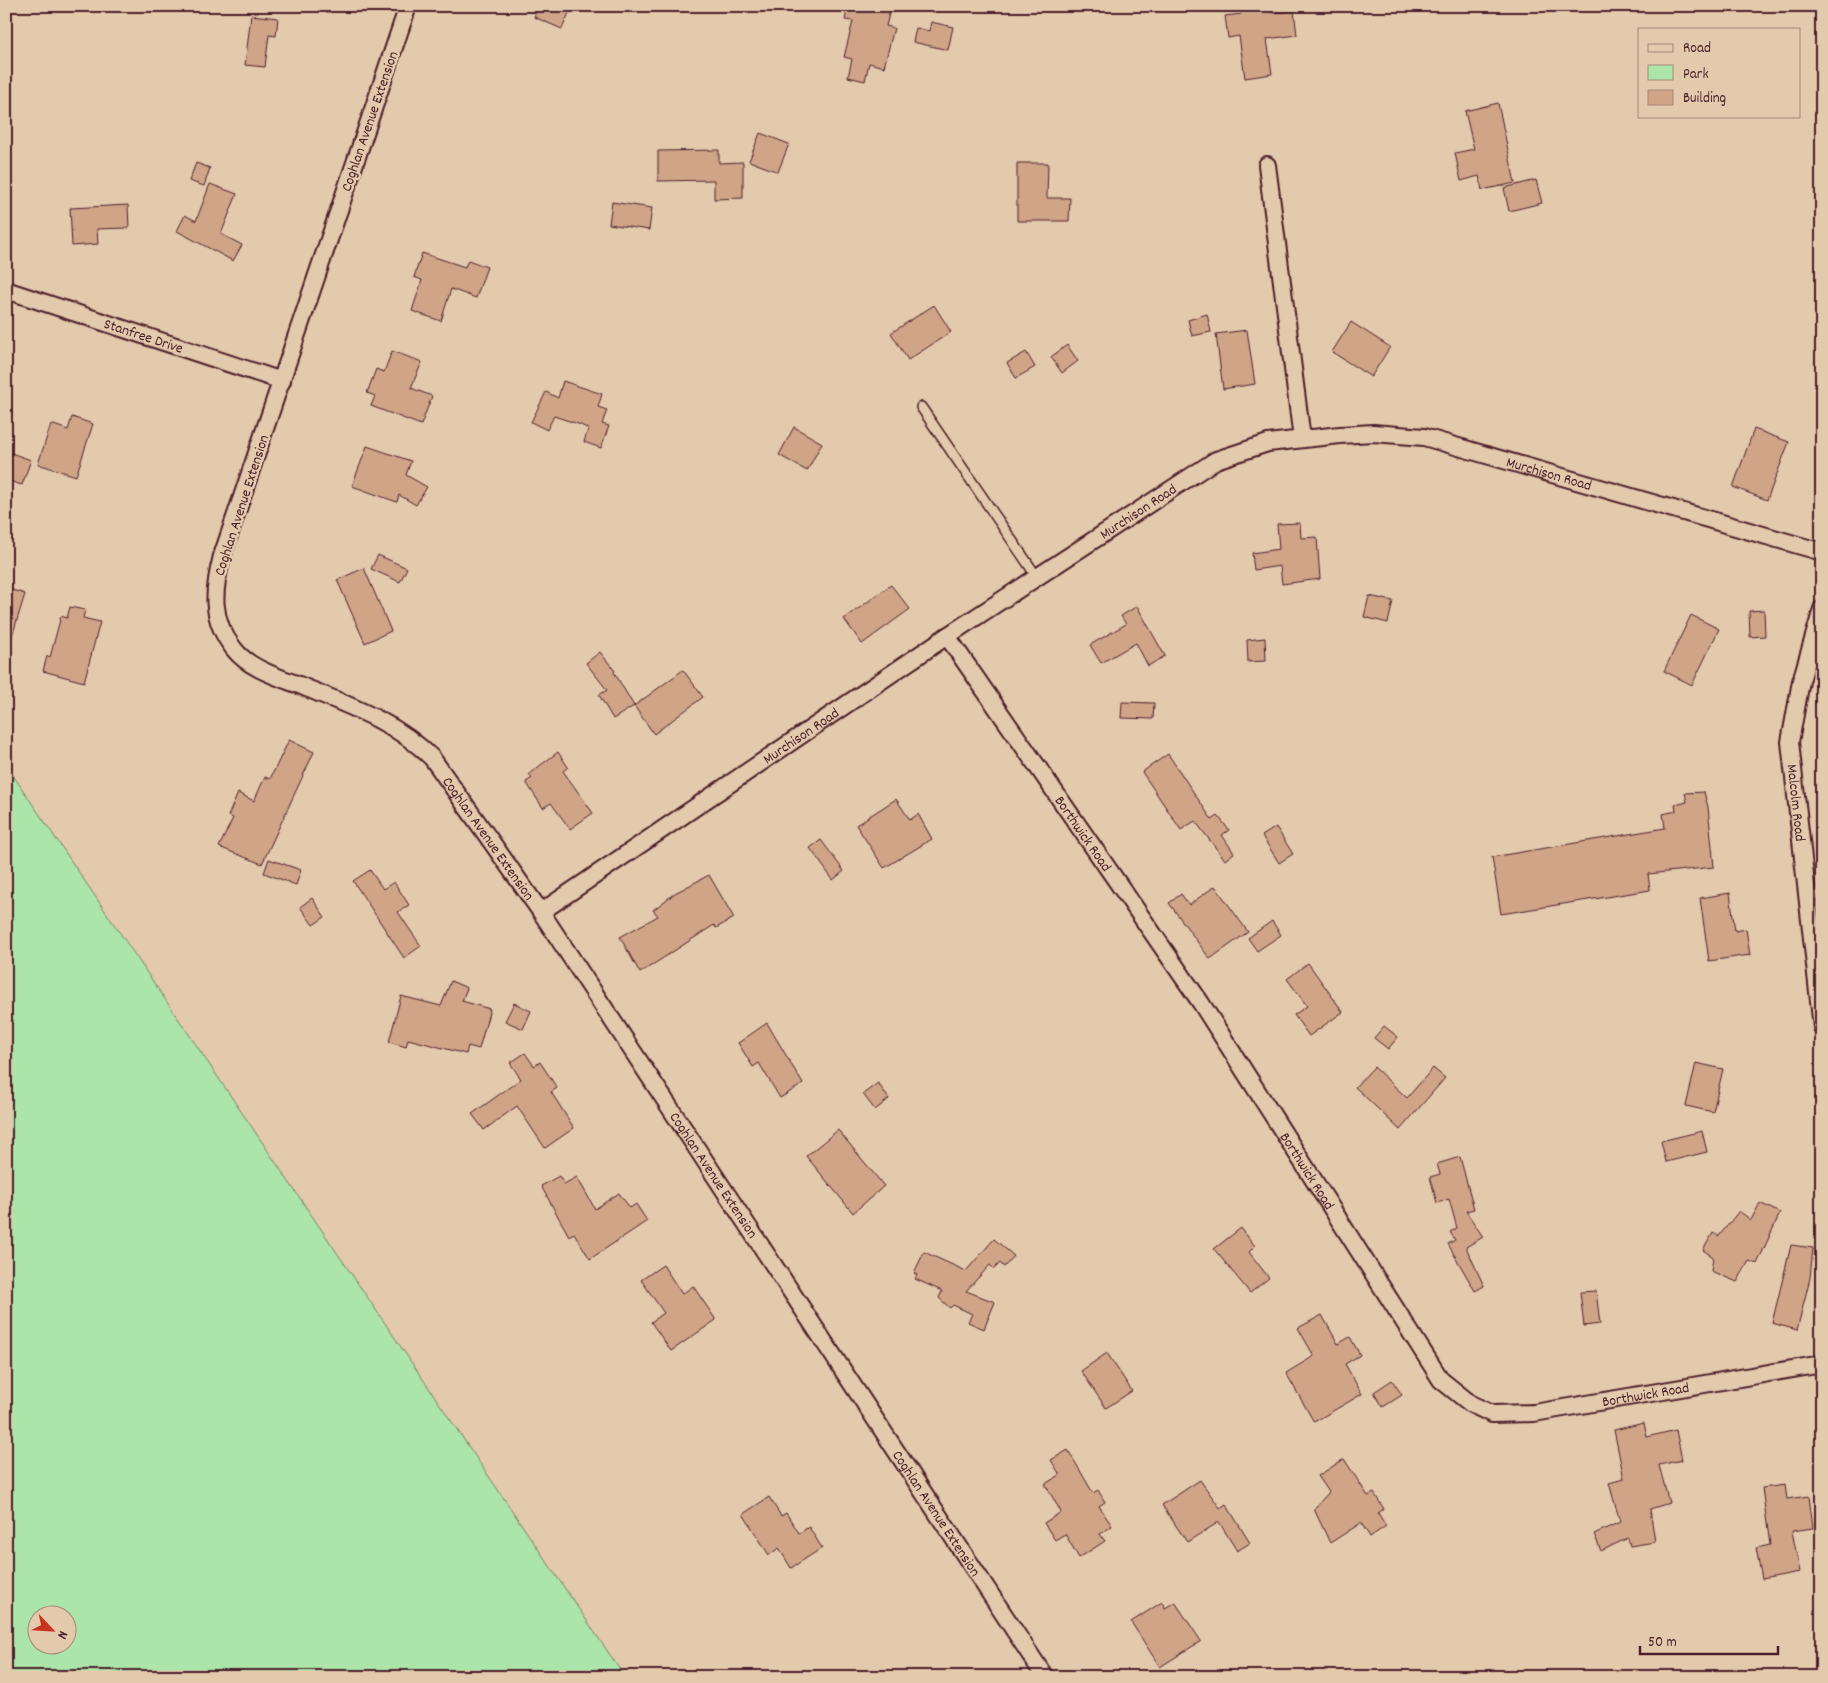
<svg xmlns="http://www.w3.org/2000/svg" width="1828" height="1683" font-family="Dekko,sans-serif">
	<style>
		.green { fill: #abe5aa; stroke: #7a826a; fill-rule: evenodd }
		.building { fill: #cfa487; stroke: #4a1f2b }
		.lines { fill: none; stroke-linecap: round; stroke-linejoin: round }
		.service-casing { stroke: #4a1f2b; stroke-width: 12 }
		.minor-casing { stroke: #4a1f2b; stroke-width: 20 }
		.service { stroke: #e4caac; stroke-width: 9 }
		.minor { stroke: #e4caac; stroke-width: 16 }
		.labels { text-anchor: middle; stroke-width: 5; stroke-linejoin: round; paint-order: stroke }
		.street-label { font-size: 15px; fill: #4a1f2b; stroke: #e4caac }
	</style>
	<rect width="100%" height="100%" fill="#e4caac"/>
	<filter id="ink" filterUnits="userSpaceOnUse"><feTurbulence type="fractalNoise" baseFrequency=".02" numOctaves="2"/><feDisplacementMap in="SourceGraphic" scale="10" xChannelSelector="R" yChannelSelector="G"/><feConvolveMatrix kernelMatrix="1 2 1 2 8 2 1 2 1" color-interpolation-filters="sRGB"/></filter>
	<g filter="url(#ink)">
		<!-- green -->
		<path class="green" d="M6 765 625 1677H6ZM38 1616H68V1646H38Z"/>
		<!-- building -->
		<path class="building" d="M538 6H572L562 29 534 17Z
			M848 6H891L886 26 894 28 884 67 869 63 865 81 848 77 852 59 844 57 853 21 845 20Z
			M1240 6H1272L1273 13 1294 11 1297 35 1267 39 1272 74 1245 78 1239 36 1228 38 1225 16 1241 14Z
			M251 15 278 18 276 36 269 35 265 67 245 65Z
			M931 22 953 27 948 50 913 42 916 28 929 31Z
			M1498 103 1515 183 1482 190 1479 176 1461 181 1455 153 1474 149 1465 111Z
			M760 133 789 144 778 172 749 161Z
			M719 150V163L743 162V198L714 199V180L658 181V151Z
			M196 163 210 168 204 186 189 181Z
			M1017 163H1048L1047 198H1070L1069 221H1017Z
			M1536 180 1542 203 1509 211 1504 188Z
			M210 184 237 194 221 234 242 245 233 261 177 231 185 215 196 221Z
			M612 202 652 208 649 230 609 224Z
			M128 205 129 228 97 229 98 244 72 246 70 208Z
			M422 253 465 267 468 260 487 267 476 298 451 289 441 321 412 311 422 280 414 277Z
			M934 305 951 332 908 360 891 333Z
			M1207 314 1211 332 1192 336 1188 320Z
			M1351 322 1390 347 1371 377 1332 352Z
			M1247 330 1255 384 1223 389 1216 334Z
			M1067 345 1078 361 1062 373 1051 357Z
			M392 351 422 362 411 388 432 396 421 425 371 406 375 396 367 393 376 369 384 372Z
			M1026 352 1035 367 1016 378 1007 363Z
			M563 381 602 394 598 407 607 410 602 424 609 426 601 448 584 442 588 429 581 425 554 416 547 430 531 422 546 392 558 398Z
			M72 417 93 424 76 476 38 464 51 424 68 430Z
			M794 427 822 443 807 471 779 455Z
			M1754 429 1789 442 1767 500 1733 487Z
			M367 446 411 461 406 475 427 487 416 505 399 495 397 502 352 486Z
			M11 453 31 460 22 485 6 480V466Z
			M1300 523 1301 538 1317 537 1320 579 1282 584 1280 566 1254 570 1252 553 1279 549 1277 524Z
			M378 555 407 568 400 582 371 569Z
			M364 568 391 631 365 643 337 580Z
			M891 585 910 609 862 644 844 619Z
			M6 588 25 594 10 643H6Z
			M1369 596 1393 601 1388 623 1364 617Z
			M1137 606 1165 656 1148 666 1136 643 1101 663 1090 645 1126 624 1121 616Z
			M70 607 85 610 83 618 100 622 84 682 43 671 47 656 50 657 61 616 67 618Z
			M1764 610 1765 636 1750 637 1749 611Z
			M1691 615 1719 629 1692 685 1664 671Z
			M1265 638 1266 661 1248 662 1247 640Z
			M600 652 615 671 614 672 634 706 613 719 599 695 607 690 586 663Z
			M683 670 703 697 654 734 634 706Z
			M1122 702 1154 703 1153 719 1121 718Z
			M289 740 314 752 262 864 219 847 233 818 228 816 238 793 254 801 265 777 270 779Z
			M558 752 568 767 563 771 593 813 570 829 551 803 543 808 526 782 532 778 529 774Z
			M1168 754 1212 820 1218 816 1229 830 1222 835 1234 853 1225 860 1195 821 1181 830 1142 772Z
			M1704 792 1708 807 1714 867 1648 874 1650 890 1501 914 1492 857 1665 828 1663 814 1676 811 1675 805 1687 802 1685 793Z
			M896 799 910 820 918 814 932 839 884 868 856 825Z
			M1276 827 1293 854 1279 863 1262 836Z
			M821 840 844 871 833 880 810 848Z
			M269 859 301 870 296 885 264 873Z
			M370 870 383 889 394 882 409 905 398 912 421 946 404 958 353 881Z
			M709 875 734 918 716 928 714 925 640 973 620 937 658 916 653 910 675 893Z
			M1215 886 1248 932 1210 959 1169 903 1181 894 1189 905Z
			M1730 893 1735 931 1746 929 1750 955 1709 961 1700 898Z
			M312 898 325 917 313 925 300 907Z
			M1272 921 1281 935 1257 951 1248 938Z
			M1308 963 1343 1012 1309 1036 1294 1015 1307 1006 1287 979Z
			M451 981 467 988 462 1001 490 1009 479 1049 468 1046 466 1054 408 1039 406 1047 389 1042 401 996 441 1006Z
			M514 1003 531 1011 523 1029 505 1021Z
			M767 1023 803 1084 780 1098 759 1063 753 1067 738 1043Z
			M1384 1026 1398 1037 1388 1049 1374 1038Z
			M525 1053 534 1066 540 1062 557 1088 551 1092 574 1128 545 1148 517 1106 484 1130 472 1114 521 1079 510 1063Z
			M1696 1063 1723 1069 1713 1112 1686 1106Z
			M1374 1067 1407 1098 1433 1068 1445 1078 1400 1130 1355 1087Z
			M878 1083 889 1099 875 1110 863 1094Z
			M838 1130 884 1186 853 1213 806 1156Z
			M1702 1131 1707 1152 1666 1162 1661 1141Z
			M1460 1157 1474 1209 1466 1211 1483 1237 1466 1247 1484 1286 1475 1291 1448 1244 1455 1240 1450 1232 1457 1228 1449 1199 1437 1203 1430 1177 1440 1174 1437 1164Z
			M559 1176 564 1184 577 1177 595 1209 619 1193 630 1208 636 1204 647 1221 590 1259 574 1233 569 1236 541 1186Z
			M1760 1203 1780 1213 1757 1264 1749 1261 1737 1282 1711 1271 1713 1257 1703 1250 1713 1233 1719 1236 1739 1211 1751 1220Z
			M1241 1228 1255 1246 1249 1252 1269 1278 1250 1293 1214 1249Z
			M994 1239 1014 1256 1004 1267 1000 1263 994 1269 990 1265 966 1291 995 1302 984 1329 968 1322 972 1314 953 1305 950 1308 939 1298 942 1291 915 1279 917 1275 914 1273 924 1252 966 1271Z
			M1791 1245 1813 1248 1810 1278 1797 1330 1772 1323Z
			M663 1265 682 1294 693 1286 716 1320 671 1351 651 1322 664 1313 641 1280Z
			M1596 1291 1600 1324 1584 1326 1580 1292Z
			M1322 1315 1338 1344 1350 1337 1360 1355 1345 1364 1362 1394 1314 1422 1286 1373 1314 1356 1298 1328Z
			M1107 1353 1132 1391 1106 1408 1081 1371Z
			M1392 1380 1402 1395 1383 1407 1374 1392Z
			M1644 1423 1647 1437 1676 1430 1682 1460 1659 1465 1669 1503 1650 1509 1655 1542 1630 1546 1628 1538 1601 1551 1594 1534 1620 1522 1609 1483 1624 1479 1614 1430Z
			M1068 1450 1093 1493 1098 1490 1105 1502 1099 1506 1112 1526 1100 1534 1105 1541 1079 1558 1065 1534 1055 1540 1044 1523 1061 1512 1045 1484 1060 1475 1051 1460Z
			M1344 1459 1368 1496 1374 1493 1384 1509 1378 1513 1386 1526 1370 1537 1361 1523 1330 1543 1314 1509 1329 1492 1318 1476Z
			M1200 1480 1220 1508 1226 1504 1250 1543 1237 1551 1219 1522 1187 1542 1162 1505Z
			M1785 1485 1787 1499 1809 1496 1813 1528 1792 1531 1800 1572 1762 1579 1756 1548 1770 1545 1762 1488Z
			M769 1497 781 1516 786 1513 799 1533 809 1527 822 1548 791 1568 779 1548 769 1555 743 1514Z
			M1162 1602 1165 1608 1175 1602 1201 1641 1160 1667 1131 1622Z"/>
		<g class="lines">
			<!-- service casing -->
			<g class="service-casing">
				<path id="service" d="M921 407 1037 577"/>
			</g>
			<!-- minor casing -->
			<g class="minor-casing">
				<g id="minor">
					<path id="s1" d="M408 6 222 556C213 591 210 619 234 649 249 669 281 678 304 687 350 706 396 722 432 758L541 912 1045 1677"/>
					<path d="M1267 165 1302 439"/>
					<path id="s2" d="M6 290 282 381"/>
					<path id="s3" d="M1822 609 1801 681 1790 742 1822 1028"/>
					<path id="s4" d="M947 636 1201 1003 1441 1380 1471 1404 1492 1414 1534 1413 1822 1364"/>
					<path id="s5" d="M541 912 947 636 1216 460 1268 443 1340 435 1373 433 1424 437 1822 552"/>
				</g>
			</g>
			<!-- service -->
			<use href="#service" class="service"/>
			<!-- minor -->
			<use href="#minor" class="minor"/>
		</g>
	</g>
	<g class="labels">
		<!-- street labels -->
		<g class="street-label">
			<text transform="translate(369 121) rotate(-71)" y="5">Coghlan Avenue Extension</text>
			<text dy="5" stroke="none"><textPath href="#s2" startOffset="145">Stanfree Drive</textPath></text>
			<text dy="5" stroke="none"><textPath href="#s5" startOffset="1154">Murchison Road</textPath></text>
			<text transform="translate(241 505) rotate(-72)" y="5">Coghlan Avenue Extension</text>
			<text dy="5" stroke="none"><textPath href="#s5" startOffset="719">Murchison Road</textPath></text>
			<text dy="5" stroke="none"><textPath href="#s5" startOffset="314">Murchison Road</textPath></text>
			<text dy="5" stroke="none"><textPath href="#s3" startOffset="198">Malcolm Road</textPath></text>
			<text dy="5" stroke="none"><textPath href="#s4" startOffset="240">Borthwick Road</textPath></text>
			<text dy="5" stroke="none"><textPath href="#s1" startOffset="1005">Coghlan Avenue Extension</textPath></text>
			<text dy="5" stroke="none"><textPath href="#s4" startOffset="645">Borthwick Road</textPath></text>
			<text dy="5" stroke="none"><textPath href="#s1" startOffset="1410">Coghlan Avenue Extension</textPath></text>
			<text dy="5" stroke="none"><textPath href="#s4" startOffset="1110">Borthwick Road</textPath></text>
			<text dy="5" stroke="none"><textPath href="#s1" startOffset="1815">Coghlan Avenue Extension</textPath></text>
		</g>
	</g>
	<!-- margin -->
	<rect width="1828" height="1683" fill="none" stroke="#e4caac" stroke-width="25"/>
	<rect x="12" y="12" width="1803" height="1658" fill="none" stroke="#4a1f2b" stroke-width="2" filter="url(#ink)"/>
	<!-- legend -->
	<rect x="1638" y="28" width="162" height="90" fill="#e4caac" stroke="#a68678"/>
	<rect x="1648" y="44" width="25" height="8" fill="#e4caac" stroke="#a68678"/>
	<text x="1683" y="52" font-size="15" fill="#4a1f2b">Road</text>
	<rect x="1648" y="65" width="25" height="15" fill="#abe5aa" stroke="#a68678"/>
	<text x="1683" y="78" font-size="15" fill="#4a1f2b">Park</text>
	<rect x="1648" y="90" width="25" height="15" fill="#cfa487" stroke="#a68678"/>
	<text x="1683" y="102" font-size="15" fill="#4a1f2b">Building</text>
	<!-- north arrow -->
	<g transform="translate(52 1630) rotate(115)"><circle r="24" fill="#e4caac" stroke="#a68678"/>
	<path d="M0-4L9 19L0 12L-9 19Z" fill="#c8321e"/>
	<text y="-8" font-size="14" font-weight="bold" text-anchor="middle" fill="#4a1f2b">N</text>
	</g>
	<!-- scale -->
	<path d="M1640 1646v8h138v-8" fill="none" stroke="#4a1f2b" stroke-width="2.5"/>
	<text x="1648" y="1646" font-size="15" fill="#4a1f2b" stroke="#e4caac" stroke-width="4" paint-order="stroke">50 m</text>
</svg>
